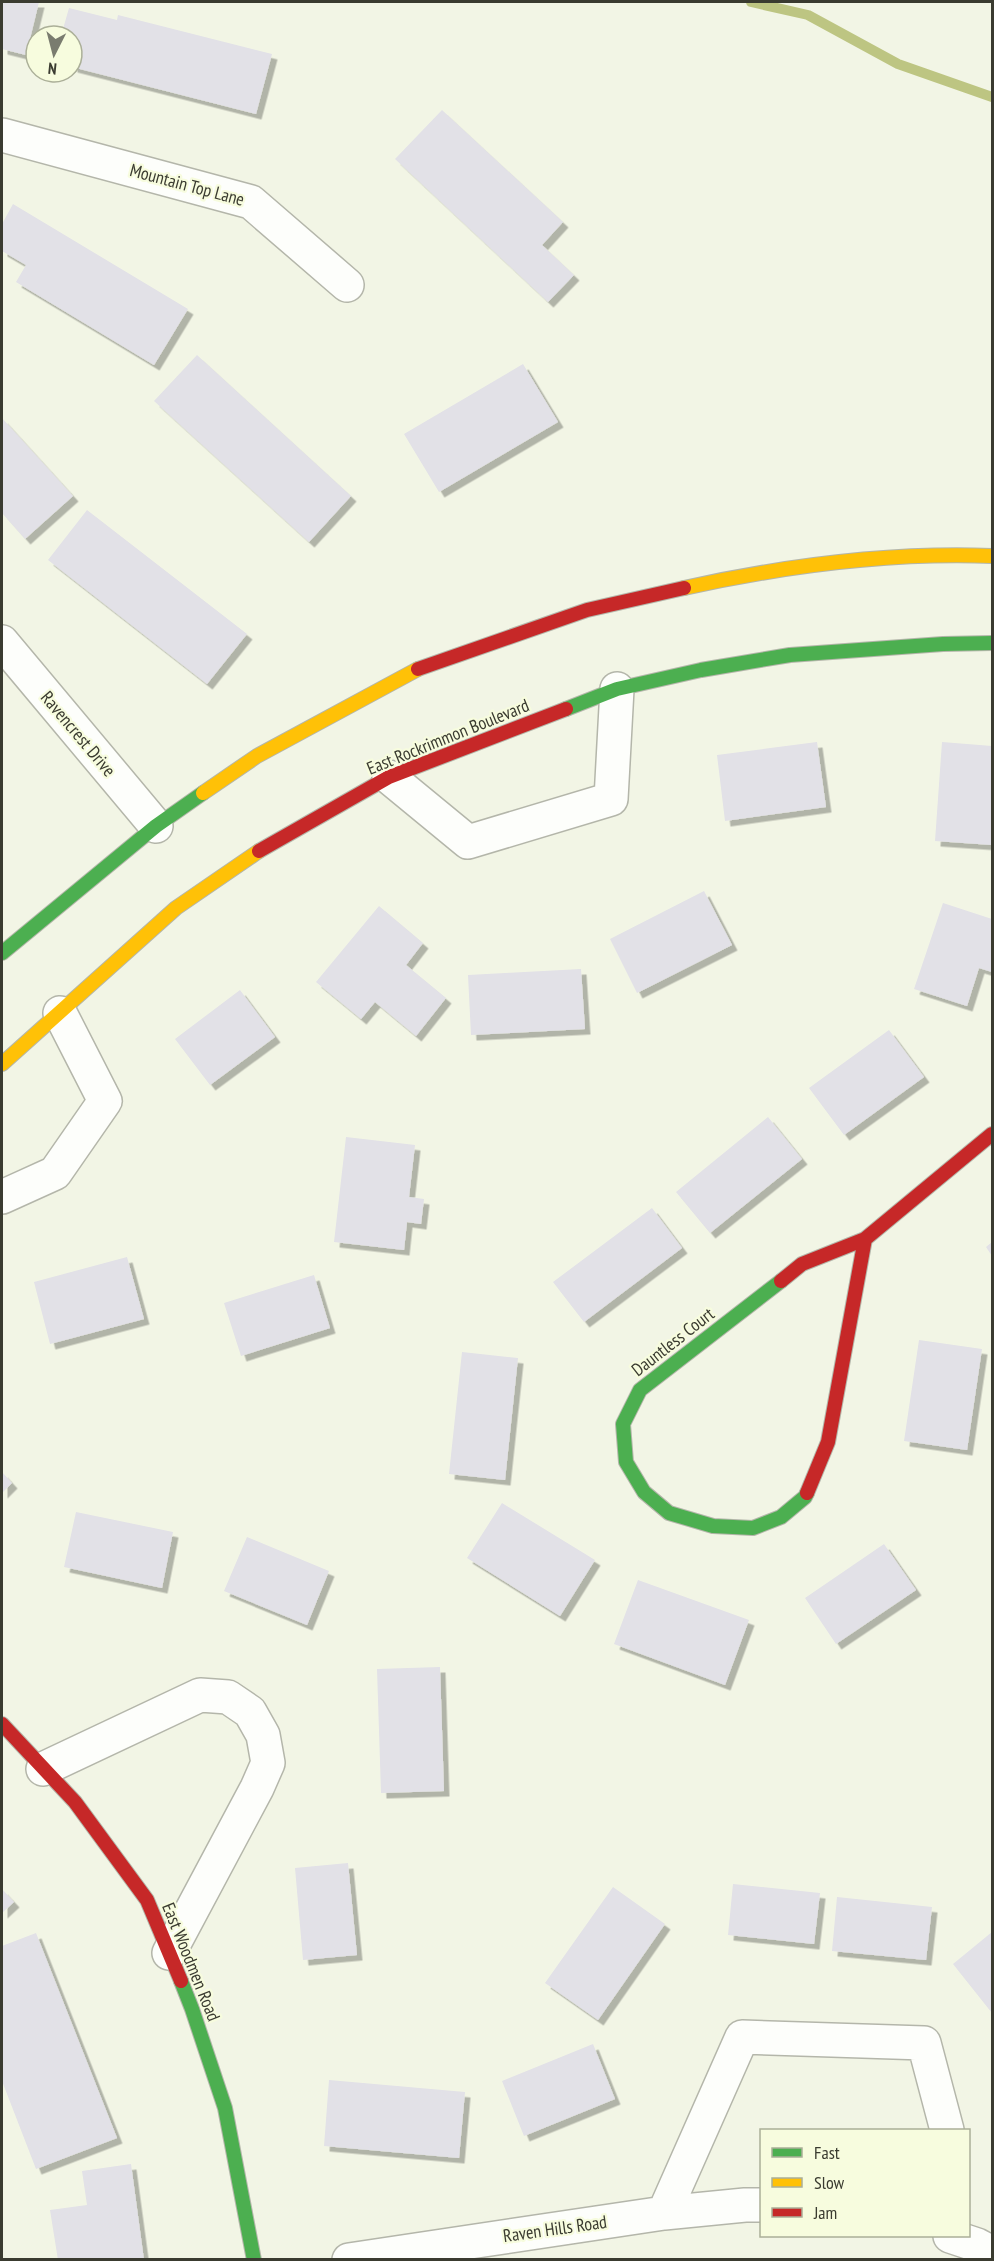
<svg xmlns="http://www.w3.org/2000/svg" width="994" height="2261" font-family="'PT Sans Narrow',sans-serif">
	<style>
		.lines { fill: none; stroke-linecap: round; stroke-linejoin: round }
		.stream { stroke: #bdc582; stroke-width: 10 }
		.building { fill: #e2e1e7; filter: url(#shadow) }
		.street-casing { stroke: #b4b6aa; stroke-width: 36 }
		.fast-casing { stroke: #b4b6aa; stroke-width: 16 }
		.slow-casing { stroke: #b4b6aa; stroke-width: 16 }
		.jam-casing { stroke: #b4b6aa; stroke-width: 16 }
		.street { stroke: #fdfefb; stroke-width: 33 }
		.fast { stroke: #4caf50; stroke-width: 14 }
		.slow { stroke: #ffc107; stroke-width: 14 }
		.jam { stroke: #c62828; stroke-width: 14 }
		.labels { text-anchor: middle; stroke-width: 4.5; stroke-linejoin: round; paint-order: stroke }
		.street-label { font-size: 18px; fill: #3a3b30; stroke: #f7fcde }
	</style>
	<defs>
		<filter id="shadow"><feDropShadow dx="5.5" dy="5.5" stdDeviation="0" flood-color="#0004"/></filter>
	</defs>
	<rect width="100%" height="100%" fill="#f2f5e5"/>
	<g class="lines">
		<!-- stream -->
		<path class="stream" d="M751 2 808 15 898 64 992 97"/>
	</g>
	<!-- building -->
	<path class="building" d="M2 2H39L26 55 2 49Z
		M69 8 117 20 118 15 272 54 256 114 72 67V36H61Z
		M442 110 563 222 542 245 574 275 548 302 395 159Z
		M13 204 188 309 154 365 16 282 26 265 2 251V224Z
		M197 355 351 496 309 542 154 401Z
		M523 364 558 422 439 492 404 434Z
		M2 418 73 496 25 539 2 513Z
		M87 510 247 634 207 684 48 560Z
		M817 742 826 807 725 821 717 755Z
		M942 742 992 746V845L935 841Z
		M704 891 732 945 637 993 610 939Z
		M943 903 992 919V972L979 968 967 1006 914 989Z
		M379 906 423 943 406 965 446 998 416 1036 375 1002 361 1019 316 982Z
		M581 969 585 1029 471 1035 468 975Z
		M240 990 275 1037 210 1085 175 1039Z
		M889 1030 924 1077 844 1135 809 1088Z
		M768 1117 802 1159 710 1233 676 1192Z
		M346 1137 415 1145 409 1197 424 1199 421 1224 407 1222 404 1250 334 1242Z
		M652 1208 682 1248 584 1322 553 1282Z
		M992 1242V1256L986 1247Z
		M127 1257 144 1319 50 1344 34 1282Z
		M314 1275 330 1328 241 1356 224 1303Z
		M919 1340 982 1349 967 1450 904 1441Z
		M462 1352 518 1358 505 1480 449 1474Z
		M2 1472 12 1483 2 1493Z
		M502 1503 595 1560 560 1616 467 1558Z
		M76 1512 173 1532 162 1588 64 1567Z
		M247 1537 329 1571 307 1625 224 1591Z
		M884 1544 916 1590 836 1644 805 1598Z
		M638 1580 749 1620 725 1685 614 1644Z
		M440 1667 444 1791 381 1793 377 1669Z
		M348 1863 357 1955 303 1960 295 1868Z
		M733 1884 820 1893 814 1944 728 1935Z
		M613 1887 665 1924 598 2020 545 1983Z
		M2 1889 14 1902 2 1913Z
		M837 1897 932 1907 926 1960 832 1951Z
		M992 1932V2013L953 1964Z
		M36 1933 117 2138 36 2169 2 2081V1946Z
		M593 2044 615 2099 524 2136 502 2081Z
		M329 2080 465 2092 459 2158 324 2146Z
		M131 2164 144 2260H58L50 2210 87 2205 82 2171Z"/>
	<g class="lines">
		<!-- street casing -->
		<g class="street-casing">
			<path id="street" d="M2 135 251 202 347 285
				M2 642 156 826
				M389 777 468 842 611 799 617 689
				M2 1197 55 1173 105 1101 60 1013
				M43 1769 200 1695 228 1697 250 1712 263 1735 268 1763 257 1788 169 1953
				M664 2213 742 2037 924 2043 947 2130
				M950 2236 977 2245 992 2253
				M349 2260 664 2213 745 2205H762"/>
		</g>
		<!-- fast casing -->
		<g class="fast-casing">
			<path id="fast" d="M566 709 617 689 701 670 790 655 943 644 992 643
				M2 953 156 826 203 793
				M781 1281 640 1390 623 1424 626 1462 644 1492 669 1513 713 1526 753 1528 781 1517 805 1497 807 1493
				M181 1981 192 2009 225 2108 254 2260"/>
		</g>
		<!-- slow casing -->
		<g class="slow-casing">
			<path id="slow" d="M684 588C784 566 889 552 992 556
				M203 793 257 756 418 669
				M2 1064 176 908 259 851"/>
		</g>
		<!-- jam casing -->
		<g class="jam-casing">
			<path id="jam" d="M418 669 587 610 684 588
				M259 851 389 777 566 709
				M781 1281 802 1264 865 1239 992 1134
				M807 1493 828 1442 865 1239
				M2 1724 75 1802 147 1900 181 1981"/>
		</g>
		<!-- street -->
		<use href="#street" class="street"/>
		<!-- fast -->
		<use href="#fast" class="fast"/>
		<!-- slow -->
		<use href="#slow" class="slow"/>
		<!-- jam -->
		<use href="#jam" class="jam"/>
	</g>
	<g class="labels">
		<!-- street labels -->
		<g class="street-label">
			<text transform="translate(187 185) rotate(15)" y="6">Mountain Top Lane</text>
			<text transform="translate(78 734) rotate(50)" y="6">Ravencrest Drive</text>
			<text transform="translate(448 737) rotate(-22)" y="6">East Rockrimmon Boulevard</text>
			<text transform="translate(673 1342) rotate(-38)" y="6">Dauntless Court</text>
			<text transform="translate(191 1962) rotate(68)" y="6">East Woodmen Road</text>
			<text transform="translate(555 2229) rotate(-8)" y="6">Raven Hills Road</text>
		</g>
	</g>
	<!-- border -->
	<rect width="994" height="2261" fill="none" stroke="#3a3b30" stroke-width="6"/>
	<!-- legend -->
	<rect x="760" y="2129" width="210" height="108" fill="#f7fcde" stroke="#abaf98" stroke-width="1.5"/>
	<rect x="772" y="2148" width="30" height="9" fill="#4caf50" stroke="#abaf98" stroke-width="1.5"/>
	<text x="814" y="2159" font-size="18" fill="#3a3b30">Fast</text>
	<rect x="772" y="2178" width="30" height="9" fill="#ffc107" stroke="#abaf98" stroke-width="1.5"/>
	<text x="814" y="2189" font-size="18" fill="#3a3b30">Slow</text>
	<rect x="772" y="2208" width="30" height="9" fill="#c62828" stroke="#abaf98" stroke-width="1.5"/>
	<text x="814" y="2219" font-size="18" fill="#3a3b30">Jam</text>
	<!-- north arrow -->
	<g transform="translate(54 54) rotate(186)"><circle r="28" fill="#f7fcde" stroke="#abaf98" stroke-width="1.5"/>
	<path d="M0-4.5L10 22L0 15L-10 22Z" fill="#7a7c6f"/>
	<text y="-9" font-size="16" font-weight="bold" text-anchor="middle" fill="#3a3b30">N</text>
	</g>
</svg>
